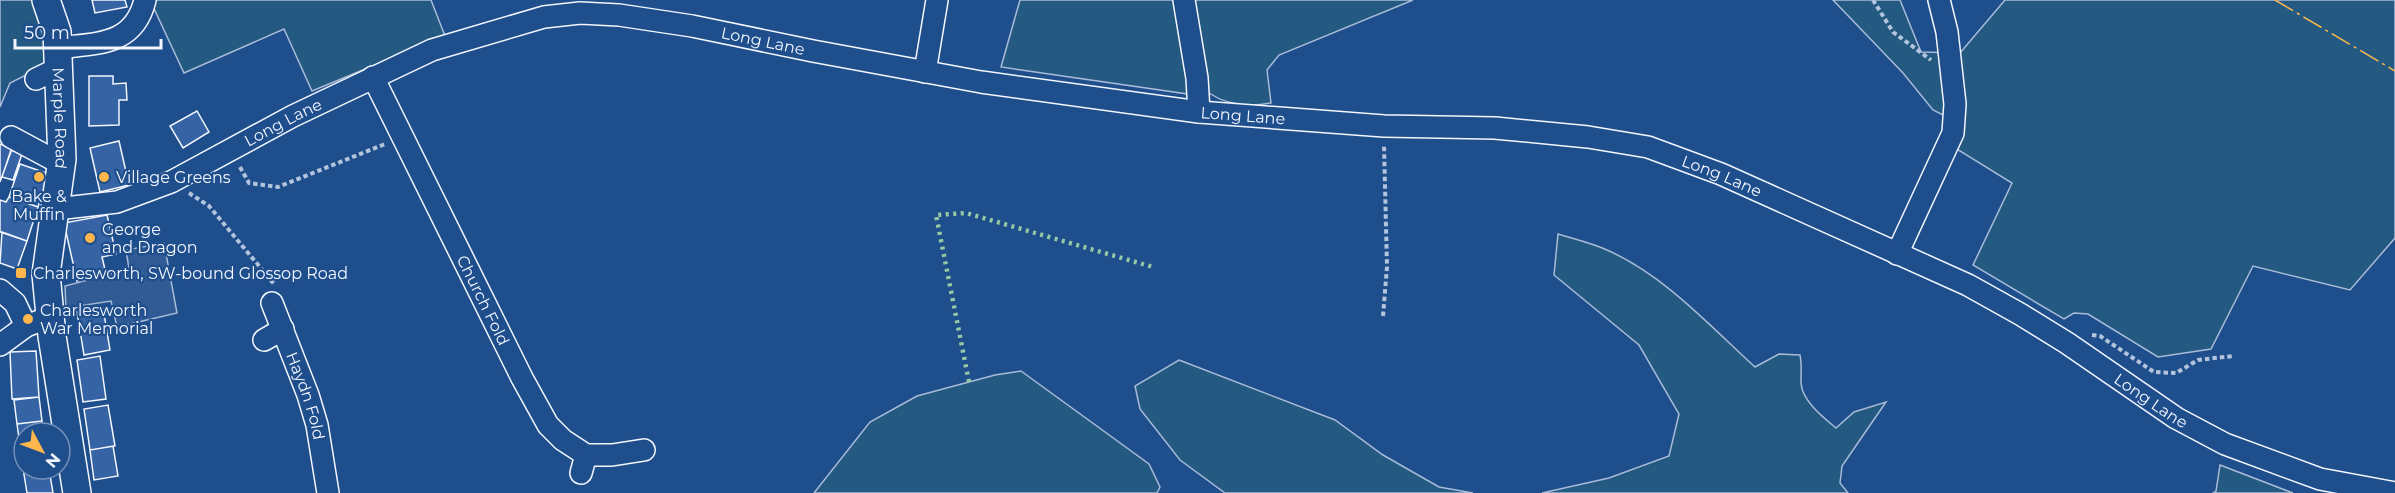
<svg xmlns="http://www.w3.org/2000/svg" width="2395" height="493" font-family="Montserrat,sans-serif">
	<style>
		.green { fill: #245a82; stroke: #a8bbd7; stroke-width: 1.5 }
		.parking { fill: #305b95; stroke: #a8bbd7; stroke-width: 1.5 }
		.building { fill: #3563a3; stroke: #f2f6ff; stroke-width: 1.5 }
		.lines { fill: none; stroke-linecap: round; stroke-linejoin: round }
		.minor-casing { stroke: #f2f6ff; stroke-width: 24 }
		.major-casing { stroke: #f2f6ff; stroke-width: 30 }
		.path { stroke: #b3c4dc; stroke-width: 4; stroke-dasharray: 4.5 3; stroke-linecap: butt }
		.minor { stroke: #1f4e8c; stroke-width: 21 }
		.major { stroke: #1f4e8c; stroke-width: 27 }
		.hedge { stroke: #97c8a6; stroke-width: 4.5; stroke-dasharray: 3 4.5; stroke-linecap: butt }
		.power { stroke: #ffb74d; stroke-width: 1.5; stroke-dasharray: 21 4.5 3 4.5; stroke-linecap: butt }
		.poi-dot { fill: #ffb74d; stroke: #1f4e8c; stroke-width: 2 }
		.labels { text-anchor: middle; stroke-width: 4.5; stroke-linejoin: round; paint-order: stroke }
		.street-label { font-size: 16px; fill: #f2f6ff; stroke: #1f4e8c }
		.poi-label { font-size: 16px; fill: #f2f6ff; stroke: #1f4e8c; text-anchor: start }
	</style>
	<rect width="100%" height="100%" fill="#1f4e8c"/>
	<!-- green -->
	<path class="green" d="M0 0H32L40 16 48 64 10 83 0 107Z
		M150 0H431L445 36 312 91 284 29 184 73Z
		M1020 0H1178L1188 94 1001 67Z
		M1194 0H1413L1279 55 1267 70 1271 103C1249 107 1228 106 1209 93Z
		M1833 0H1900L1921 52 1960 53 2005 0H2395V238L2350 290 2253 266 2211 349 2158 357 2088 314 2074 313 2064 319 1973 265 2012 183 1947 143 1953 120 1933 110 1903 73Z
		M1558 234C1574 239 1591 243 1607 250 1664 275 1709 325 1755 367L1779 354 1800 355C1802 365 1801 373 1801 383 1802 401 1824 418 1836 428L1854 412 1886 402 1842 466 1840 483 1848 493H1542L1609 478 1669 456 1679 414 1639 345 1554 275Z
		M1179 360 1335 420 1383 455 1439 487 1473 493H1225L1180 460 1140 409 1135 386Z
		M1021 371 1149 464 1160 487 1157 493H814L870 422 917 396 995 375Z
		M2220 465 2293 493H2213L2216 491Z"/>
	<!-- parking -->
	<path class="parking" d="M164 243 177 313 117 327 111 301 66 308 65 286 129 269 126 250Z"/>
	<!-- building -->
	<path class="building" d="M92 0H125L127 7 95 13Z
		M89 76H113V84L126 83 127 100H119V125L89 126Z
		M197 111 209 132 183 148 170 126Z
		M119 141 129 185 100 192 90 148Z
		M0 144 12 149 0 182Z
		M11 150 22 154 13 180 2 177Z
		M20 164 49 174 38 207 9 197Z
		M9 197 38 207 27 241 0 232V200L6 202Z
		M107 215 116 254 102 257 106 274 77 281 64 223Z
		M2 232 27 241 17 269 0 263Z
		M103 308 110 350 84 355 77 312Z
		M36 351 39 397 12 399 10 352Z
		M100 356 106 399 83 402 77 360Z
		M39 397 42 421 17 424 14 400Z
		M108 405 115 446 90 450 84 409Z
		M42 421 43 433H24L23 468 17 424Z
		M113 446 118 476 94 480 90 450Z
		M23 468 49 469 53 493H27Z"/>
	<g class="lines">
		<!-- minor casing -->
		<g class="minor-casing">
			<g id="minor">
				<path d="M1184 0 1197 78 1199 112"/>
				<path d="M58 48C97 43 134 46 145 0"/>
				<path d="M925 72 937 0"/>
				<path id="s1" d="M373 77 522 378 548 425 563 440 586 455H612L644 450"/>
				<path d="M36 79 59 68"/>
				<path d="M11 137 52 159H62"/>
				<path id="s2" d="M56 209 117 202 171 182 293 116 432 50 544 17 580 13 619 15 692 26 813 51 981 82 1199 112 1384 126 1495 128 1588 137 1648 147 1721 174 1968 285 2020 314 2067 343 2176 418 2225 444 2320 479 2395 493"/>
				<path d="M1897 254 1953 133 1955 104 1947 32 1939 0"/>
				<path d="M0 290 15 303 26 326"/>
				<path id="s3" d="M272 303 308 395 317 425 328 493"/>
				<path d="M264 340 283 329"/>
				<path d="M0 345 26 326 50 317"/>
				<path d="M581 473 586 455"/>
			</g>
		</g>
		<!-- major casing -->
		<g class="major-casing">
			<g id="major">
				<path id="s4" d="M46 0 57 32 62 159 46 274 52 336 77 493"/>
			</g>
		</g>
		<!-- path -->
		<path class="path" d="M1873 0 1893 32 1931 60
			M240 167 249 183 278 187 385 144
			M189 193 209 206 274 284
			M1383 316 1387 267 1384 145
			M2092 335 2100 336 2154 372 2176 373 2198 360 2233 356"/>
		<!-- minor -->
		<use href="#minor" class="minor"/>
		<!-- major -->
		<use href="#major" class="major"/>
		<!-- hedge -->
		<path class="hedge" d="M969 382 936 215 966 213 1153 267"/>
		<!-- power -->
		<path class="power" d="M2275 0 2395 71"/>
	</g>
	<!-- markers -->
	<g class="poi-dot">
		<circle cx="39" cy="177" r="6"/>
		<circle cx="104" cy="177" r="6"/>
		<circle cx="90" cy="238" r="6"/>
		<rect x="15" y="267" width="12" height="12" rx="3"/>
		<circle cx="28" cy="319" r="6"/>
	</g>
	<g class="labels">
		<!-- street labels -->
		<g class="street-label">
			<text dy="6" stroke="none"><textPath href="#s2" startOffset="750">Long Lane</textPath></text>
			<text dy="6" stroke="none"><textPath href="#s2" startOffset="1236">Long Lane</textPath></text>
			<text dy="6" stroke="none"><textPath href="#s4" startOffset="120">Marple Road</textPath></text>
			<text dy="6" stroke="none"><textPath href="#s2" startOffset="246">Long Lane</textPath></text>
			<text dy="6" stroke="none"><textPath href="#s2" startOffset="1722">Long Lane</textPath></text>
			<text dy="6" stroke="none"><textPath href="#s1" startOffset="249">Church Fold</textPath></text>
			<text dy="6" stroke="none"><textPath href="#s3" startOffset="99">Haydn Fold</textPath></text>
			<text dy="6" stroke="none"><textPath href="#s2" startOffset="2208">Long Lane</textPath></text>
		</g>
		<!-- poi labels -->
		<g class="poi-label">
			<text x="116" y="183">Village Greens</text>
			<text x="39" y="202" text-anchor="middle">Bake &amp;<tspan x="39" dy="18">Muffin</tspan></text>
			<text x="102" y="235">George<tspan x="102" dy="18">and Dragon</tspan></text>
			<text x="33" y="279">Charlesworth, SW-bound Glossop Road</text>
			<text x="40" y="316">Charlesworth<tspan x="40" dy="18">War Memorial</tspan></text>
		</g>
	</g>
	<!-- north arrow -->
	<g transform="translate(42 451) rotate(131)"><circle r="28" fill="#1f4e8c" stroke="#7391ba" stroke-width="1.5"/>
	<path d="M0-4.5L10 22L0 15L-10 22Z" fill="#ffb74d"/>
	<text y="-9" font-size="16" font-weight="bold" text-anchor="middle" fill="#f2f6ff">N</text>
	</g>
	<!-- scale -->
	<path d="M15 39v9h146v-9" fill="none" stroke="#f2f6ff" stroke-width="3"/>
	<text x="24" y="39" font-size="18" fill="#f2f6ff" stroke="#1f4e8c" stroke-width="4.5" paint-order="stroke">50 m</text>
</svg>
